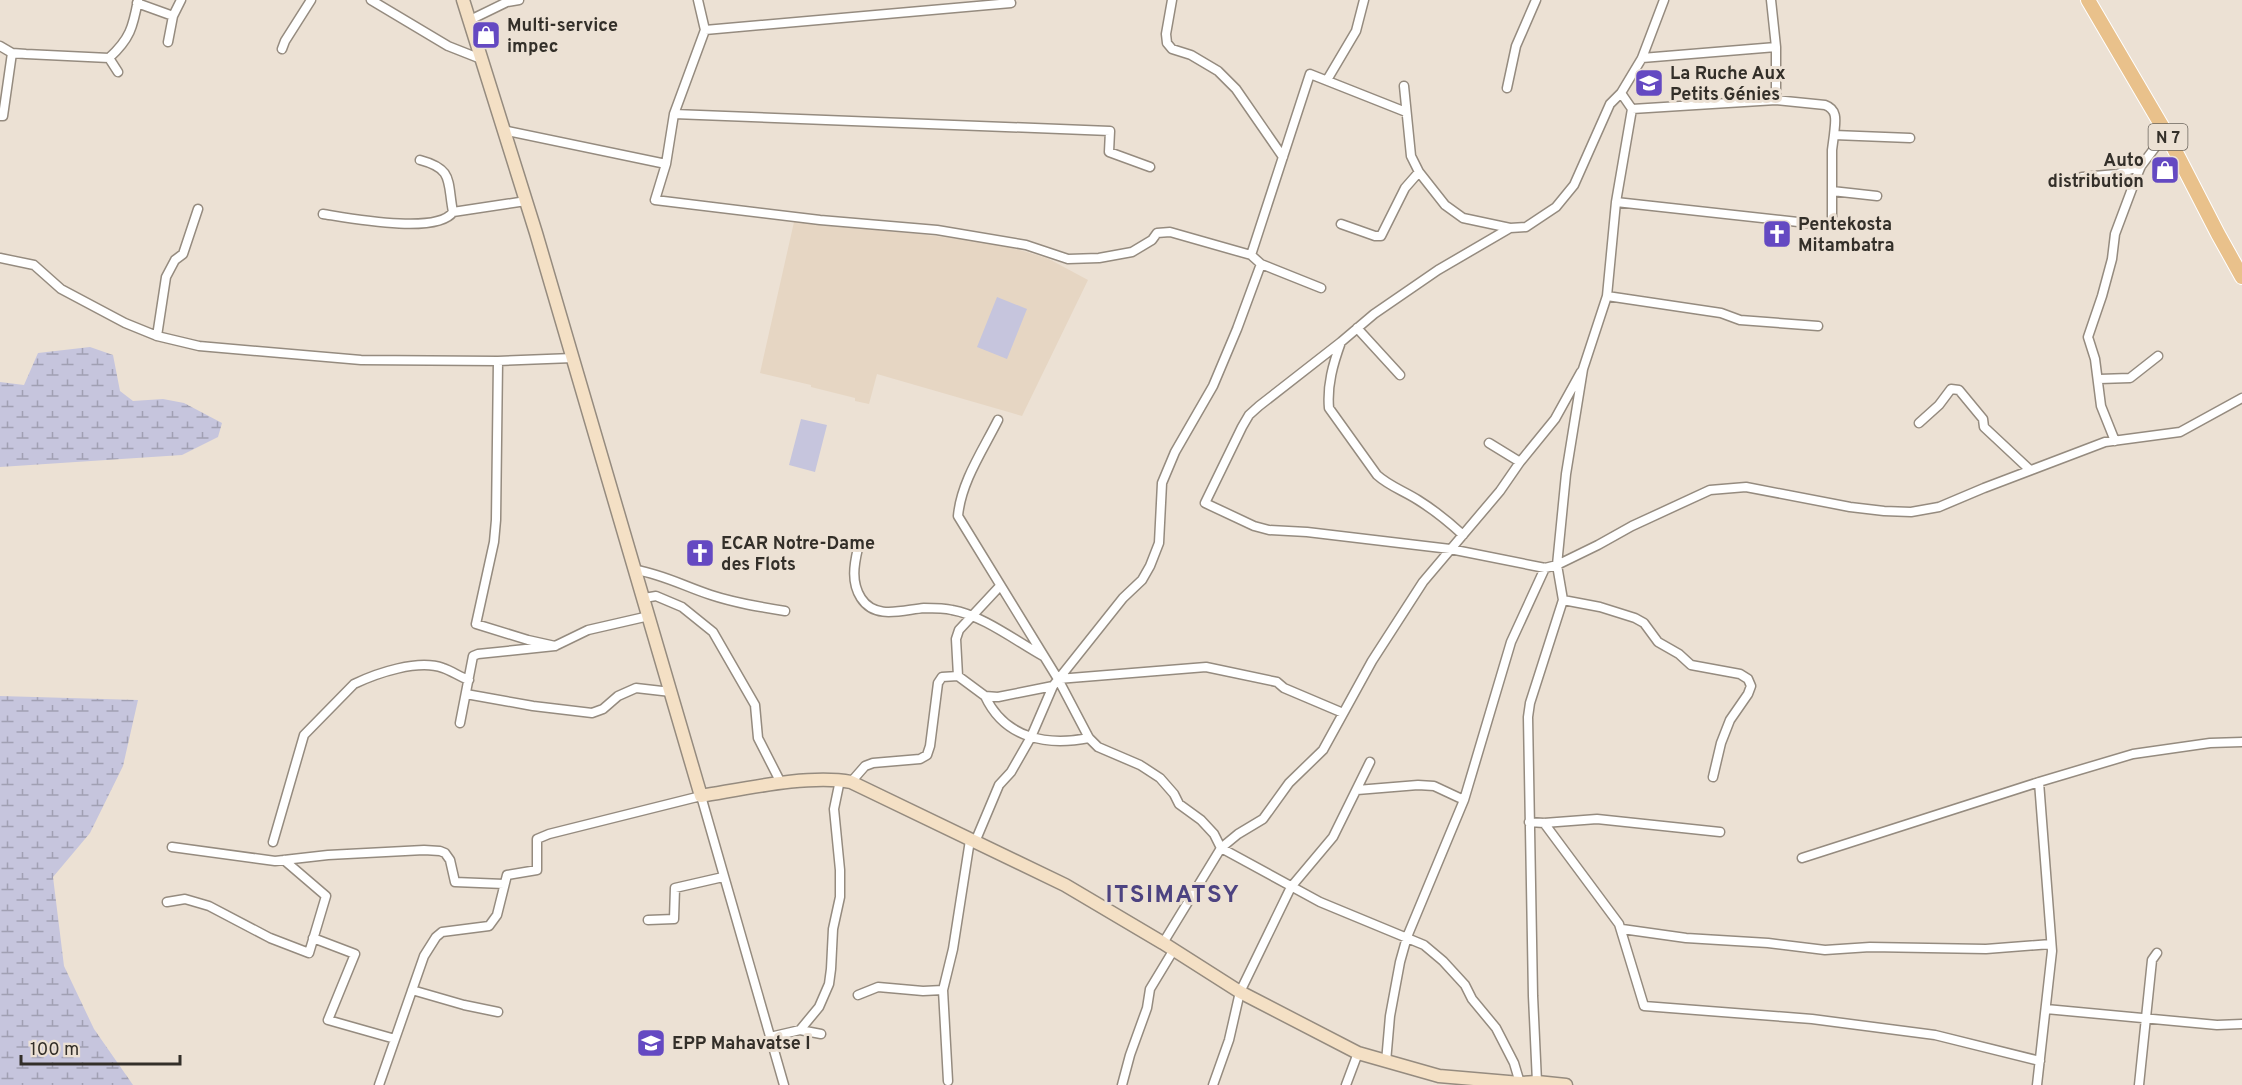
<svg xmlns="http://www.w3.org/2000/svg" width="2242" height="1085" font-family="Overpass,sans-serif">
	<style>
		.built { fill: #e6d6c3 }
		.grass { fill: #c6c5dd }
		.wetland { fill: url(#wetland-marsh) }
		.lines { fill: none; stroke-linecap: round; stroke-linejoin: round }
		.street-casing { stroke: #958b7f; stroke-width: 11 }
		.secondary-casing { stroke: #958b7f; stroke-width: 15 }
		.primary-casing { stroke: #fff; stroke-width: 16 }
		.street { stroke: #fff; stroke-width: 8 }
		.secondary { stroke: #f4e0c5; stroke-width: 12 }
		.primary { stroke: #e9c18b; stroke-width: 14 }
		.labels { text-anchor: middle; stroke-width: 6; stroke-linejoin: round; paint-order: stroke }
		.shield { fill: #ece1d4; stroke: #6a645c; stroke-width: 1.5 }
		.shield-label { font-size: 16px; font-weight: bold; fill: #332f29 }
		.poi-label { font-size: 18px; font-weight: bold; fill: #332f29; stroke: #ece1d4; text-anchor: start }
		.district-label { font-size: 24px; font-weight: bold; letter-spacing: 1.5px; fill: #4d4381; stroke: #ece1d4 }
	</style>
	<defs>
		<pattern id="wetland-marsh" width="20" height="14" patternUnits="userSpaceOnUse" patternTransform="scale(1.5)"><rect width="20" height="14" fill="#c6c5dd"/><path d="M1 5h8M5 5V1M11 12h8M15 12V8" fill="none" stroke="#a1a0b3"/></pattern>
	</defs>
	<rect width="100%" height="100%" fill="#ece1d4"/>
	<!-- built -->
	<path class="built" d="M794 222 918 234 999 244 1047 258 1088 280 1022 416 877 374 869 404 855 401V398L811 387V385L760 373Z"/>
	<!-- grass -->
	<path class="grass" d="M997 297 1027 309 1007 359 977 347Z
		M801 419 827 425 815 472 789 465Z"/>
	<!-- wetland -->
	<path class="wetland" d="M90 347 113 355 120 391 133 401 163 399 184 403 222 423 218 437 182 455 0 467V382L24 385 38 353Z
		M0 696 138 700 123 766 90 833 53 877 64 966 94 1029 133 1085H0Z"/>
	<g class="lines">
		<!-- street casing -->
		<g class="street-casing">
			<path id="street" d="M371 0 448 46 481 59
				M698 0 705 30 674 114 666 164 655 200 820 220 937 230 1026 245 1068 259 1099 258 1132 252 1152 240 1157 233 1170 232 1251 255 1261 264 1321 288
				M1172 0 1166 34 1167 43 1172 49 1191 55 1218 71 1236 89 1283 157
				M1664 0 1642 58 1621 93 1610 104 1574 185 1556 207 1526 227 1510 228 1438 270 1374 314 1341 342 1259 406 1249 415 1242 427 1205 503 1254 526 1269 530 1307 532 1450 549 1545 568 1557 565 1598 545 1632 526 1710 490 1746 487 1850 507 1884 511 1911 512 1939 507 1984 488 2105 442 2180 432 2242 398
				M1771 0 1776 47V100
				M137 3 173 16
				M470 20 507 2 519 0
				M705 30 1011 3
				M168 42 173 16 181 0
				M0 46 12 53 26 54 109 58
				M282 49 285 41 311 0
				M1642 58 1776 47
				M118 72 109 58C130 39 133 27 138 0
				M1327 80 1356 31 1364 0
				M1404 86 1411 156 1419 172 1445 205 1463 218 1510 228
				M1507 88 1516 46 1536 0
				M1632 109 1776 100 1825 105C1839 110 1835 123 1834 135L1910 138
				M674 114 1110 131 1109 152 1150 167
				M0 116H3L12 53
				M503 130 666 164
				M420 160C454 169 447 181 453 212
				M2070 181 2082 177 2117 174 2141 166
				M1832 191 1877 196
				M1616 202 1825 225 1830 223 1832 218V150L1834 135
				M323 214C349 218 437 235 453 212L526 201
				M1341 224 1375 236H1381L1405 188 1419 172
				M1251 255 1310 74 1406 112
				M0 258 34 265 61 289 125 323 157 336 199 346 361 360 498 361 573 358
				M1607 296 1721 313 1740 320 1818 326
				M1357 328 1400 375
				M157 336 166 277 175 260 183 254 198 209
				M1341 342C1333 364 1327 385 1329 408L1377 475C1389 486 1404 491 1418 500 1434 510 1449 522 1463 535
				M498 361 496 520 494 542 476 624 528 640 555 646
				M2099 379 2130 378 2158 356
				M998 420C983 450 961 482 958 516L1058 679 1089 738 1098 747 1140 765 1160 778 1174 794 1179 804 1201 820 1214 834 1221 848 1320 902 1424 945 1443 961 1465 985 1472 999 1496 1028 1514 1063 1520 1083
				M1919 423 1939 405 1951 389 1959 390 1983 419 1984 427 2030 470
				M2115 441 2101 406 2095 359 2088 337 2102 296 2112 259 2115 234 2136 178 2141 166 2166 133
				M1489 443 1520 462
				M858 548C854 565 851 582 861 598 875 620 902 610 924 608 933 608 944 608 952 610 982 615 1016 641 1043 656
				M636 570C662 574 686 587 711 595 735 603 760 607 785 611
				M644 598 656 596 682 607 713 632 755 705 758 738 781 783
				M1563 600 1600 607 1635 618 1644 623 1658 642 1679 654 1691 665 1740 674 1748 679 1751 686 1748 694 1730 720 1721 743 1713 777
				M958 676 956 639 959 630 1000 586
				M1058 679 1206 667 1277 682 1284 688 1343 713
				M466 694 533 706 592 713 603 709 618 696 636 688 671 692
				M985 696C1005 739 1047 746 1089 738
				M460 723 473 656 478 654 555 646 588 630 649 616
				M851 782 865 766 873 763 920 759 927 755 930 746 938 683 942 677 958 676 985 696 998 697 1053 686 1123 598 1142 580 1150 566 1159 543 1162 483 1175 452 1213 386 1237 329 1261 264
				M1357 790 1418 785 1434 786 1464 800
				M1529 822 1544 823 1597 819 1720 832
				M1544 823 1619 924 1644 1006 1812 1019 1935 1035 2040 1061
				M273 842 304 735 354 684C377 673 418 659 443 668 452 671 460 677 469 680
				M975 842 999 785 1011 772 1031 737 1053 686
				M172 847 275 861 328 855 424 850 440 851 445 853 450 860 455 882 504 884
				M1802 858 2039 782 2133 754 2210 743 2242 742
				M167 902 185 899 209 906 270 938 309 953 326 896 284 860
				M648 920 674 919 675 888 723 877
				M1622 929 1686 938 1768 943 1825 950 1870 947 1986 949 2051 944
				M313 938 355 954 328 1020 395 1039
				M1163 943 1221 848 1238 834 1263 819 1289 783 1323 750 1372 661 1423 582 1500 491 1520 462 1555 419 1581 372
				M412 990 464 1005 498 1012
				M858 995 878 987 923 991 943 990
				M2046 1009 2217 1025 2242 1024
				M800 1030 819 1007 829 984 831 969 833 929 840 897V870L834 809 840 780
				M770 1037 800 1030 821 1034
				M1386 1062 1390 1016 1400 962 1407 937 1464 800 1511 642 1545 568
				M948 1081 943 990 953 949 970 840
				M1537 1082 1533 996 1528 717 1530 703 1563 600 1557 565 1566 474 1583 369 1607 296 1616 202 1632 109 1621 93
				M379 1085 424 956 436 937 442 932 489 926 497 915 507 875 537 870V839L549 834 701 796 784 1085
				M1122 1085 1130 1055 1147 1008 1150 989 1173 951
				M1213 1085 1229 1040 1240 992 1291 887 1333 837 1370 762
				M1346 1085 1358 1053
				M2037 1085 2052 951 2039 782
				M2139 1085 2152 960 2157 953"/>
		</g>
		<!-- secondary casing -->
		<g class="secondary-casing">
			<path id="secondary" d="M463 0 536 233 701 796C744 789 809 774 851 782L1065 885 1163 943 1240 992 1358 1053 1439 1076 1520 1083 1537 1082 1566 1085"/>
		</g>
		<!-- primary casing -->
		<g class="primary-casing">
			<path id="primary" d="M2088 0 2166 133 2218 234 2242 277"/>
		</g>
		<!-- street -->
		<use href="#street" class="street"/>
		<!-- secondary -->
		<use href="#secondary" class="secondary"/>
		<!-- primary -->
		<use href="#primary" class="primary"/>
	</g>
	<!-- icons -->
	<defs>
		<g id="shop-square" transform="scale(1.5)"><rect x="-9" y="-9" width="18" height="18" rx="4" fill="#6449c2" stroke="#ece1d4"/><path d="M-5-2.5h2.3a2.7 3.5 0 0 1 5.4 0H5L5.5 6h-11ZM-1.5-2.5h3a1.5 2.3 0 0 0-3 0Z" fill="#fff"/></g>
		<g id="school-square" transform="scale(1.5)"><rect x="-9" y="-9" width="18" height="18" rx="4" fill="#6449c2" stroke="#ece1d4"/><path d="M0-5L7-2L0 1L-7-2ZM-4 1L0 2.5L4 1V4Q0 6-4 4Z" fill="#fff"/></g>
		<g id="church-square" transform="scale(1.5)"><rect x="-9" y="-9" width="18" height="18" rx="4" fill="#6449c2" stroke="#ece1d4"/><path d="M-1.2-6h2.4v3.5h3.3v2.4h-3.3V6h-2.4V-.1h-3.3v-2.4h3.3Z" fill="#fff"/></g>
	</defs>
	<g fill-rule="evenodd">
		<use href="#shop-square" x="486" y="35"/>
		<use href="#school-square" x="1649" y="83"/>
		<use href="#shop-square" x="2165" y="170"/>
		<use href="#church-square" x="1777" y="234"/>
		<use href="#church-square" x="700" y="553"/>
		<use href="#school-square" x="651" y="1043"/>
	</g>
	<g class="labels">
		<!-- shield labels -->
		<rect class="shield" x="2148.5" y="124" width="39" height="26" rx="4.5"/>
		<g class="shield-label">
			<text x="2168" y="143">N 7</text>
		</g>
		<!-- poi labels -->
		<g class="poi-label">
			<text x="507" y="31">Multi-service<tspan x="507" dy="21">impec</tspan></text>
			<text x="1670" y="79">La Ruche Aux<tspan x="1670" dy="21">Petits Génies</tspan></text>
			<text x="2144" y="166" text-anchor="end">Auto<tspan x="2144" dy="21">distribution</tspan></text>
			<text x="1798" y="230">Pentekosta<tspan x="1798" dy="21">Mitambatra</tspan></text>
			<text x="721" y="549">ECAR Notre-Dame<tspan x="721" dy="21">des Flots</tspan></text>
			<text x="672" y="1049">EPP Mahavatse I</text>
		</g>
		<!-- district labels -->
		<g class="district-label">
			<text x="1173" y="902">ITSIMATSY</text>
		</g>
	</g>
	<!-- scale -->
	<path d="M21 1055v9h159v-9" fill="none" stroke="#332f29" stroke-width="3"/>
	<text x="30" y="1055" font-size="18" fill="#332f29" stroke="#ece1d4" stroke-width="4.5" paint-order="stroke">100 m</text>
</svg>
